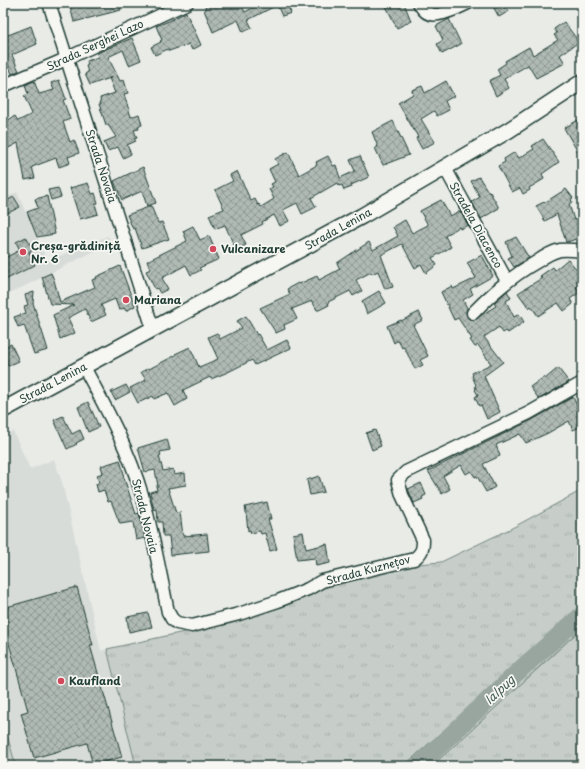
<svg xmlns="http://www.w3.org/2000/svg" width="585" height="769" font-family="'Playpen Sans',sans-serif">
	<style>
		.built { fill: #d8dcd8 }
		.grass { fill: url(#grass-tufts); stroke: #73867e }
		.wetland { fill: url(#wetland-marsh); stroke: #73867e }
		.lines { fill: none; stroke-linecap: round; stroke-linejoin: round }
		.river { stroke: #99a6a0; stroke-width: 18 }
		.building { fill: url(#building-cross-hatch); stroke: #1f3d34 }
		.minor-casing { stroke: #1f3d34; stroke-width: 15 }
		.major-casing { stroke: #1f3d34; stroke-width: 18 }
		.minor { stroke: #f6f6f2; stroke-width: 12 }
		.major { stroke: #f6f6f2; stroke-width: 15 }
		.poi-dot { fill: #d1495b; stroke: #f6f6f2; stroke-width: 1.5 }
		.labels { text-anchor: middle; stroke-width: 3.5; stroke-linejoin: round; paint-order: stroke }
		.street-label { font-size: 11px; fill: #1f3d34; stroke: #f6f6f2 }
		.poi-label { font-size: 11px; font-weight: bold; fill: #1f3d34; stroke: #f6f6f2; text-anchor: start }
		.water-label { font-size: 12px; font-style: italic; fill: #445c54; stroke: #f6f6f2 }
	</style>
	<defs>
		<pattern id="grass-tufts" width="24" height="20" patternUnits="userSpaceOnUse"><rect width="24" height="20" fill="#c7cec9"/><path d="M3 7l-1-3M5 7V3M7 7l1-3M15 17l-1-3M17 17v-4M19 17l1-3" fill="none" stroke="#aab2ad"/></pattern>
		<pattern id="wetland-marsh" width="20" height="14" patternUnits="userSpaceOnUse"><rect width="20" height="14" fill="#c7cec9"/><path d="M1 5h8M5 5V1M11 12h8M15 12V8" fill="none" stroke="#aab2ad"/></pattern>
		<pattern id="building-cross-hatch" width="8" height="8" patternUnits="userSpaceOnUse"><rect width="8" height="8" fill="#b0bab5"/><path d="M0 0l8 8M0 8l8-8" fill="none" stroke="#8f9894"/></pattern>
	</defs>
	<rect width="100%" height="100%" fill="#e9ebe7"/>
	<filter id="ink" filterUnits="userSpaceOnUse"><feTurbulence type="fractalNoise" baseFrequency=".025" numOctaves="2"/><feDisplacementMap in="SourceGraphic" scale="8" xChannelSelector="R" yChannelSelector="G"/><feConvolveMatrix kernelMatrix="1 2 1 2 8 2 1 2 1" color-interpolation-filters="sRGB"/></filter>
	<g filter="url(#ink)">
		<!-- built -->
		<path class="built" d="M17 192 47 261 108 236 111 243 3 297V199Z
			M13 431 30 469 54 459 62 482 101 651 107 649 136 762 124 766H16L3 721V436Z"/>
		<!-- grass -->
		<path class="grass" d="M582 490V606L404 766H124L135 762 107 649 234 621 279 608 331 585 418 564 441 562 512 528Z
			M582 628V766H432Z
			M3 721 16 766H3Z"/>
		<!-- wetland -->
		<path class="wetland" d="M582 606V628C531 673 483 721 432 766H404Z"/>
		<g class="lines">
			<!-- river -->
			<path class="river" d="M418 766 523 667 582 615"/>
		</g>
		<!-- building -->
		<path class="building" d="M78 3H89L91 8 103 3H118L121 10 74 22 70 6Z
			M204 3H240L245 12 262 3H287L291 13 282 16 277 5 248 20 252 28 243 32 238 20 213 32 204 10 206 9Z
			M393 3H404L411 21 397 28 386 6Z
			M491 3H504L509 11 499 17Z
			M186 12 201 45 192 50 189 44 169 51 168 49 155 55 151 47 161 42 160 41 162 40 156 26 169 21Z
			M449 19 461 44 442 54 437 44 443 40 436 26Z
			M564 22 579 42 560 55 565 63 536 78 528 65 504 79 509 88 496 96 489 81 500 75 497 69 506 63 505 61 529 47 533 55 558 40 554 35 557 33 554 29Z
			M31 26 37 44 12 55 19 71 12 74 5 58H3V37Z
			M132 38 141 60 129 65 123 50 108 57 120 81 124 80 128 93 124 94 131 117 139 114 142 125 138 126 139 129 134 130 137 138 134 139 136 141 127 145 131 154 123 158 118 147 108 151 104 142 116 137 108 125H106L99 104H101L100 98 115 93 109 78 113 77 90 85 85 74 88 72 86 66 88 65 87 61 98 57 97 53Z
			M59 80 66 99 63 100 70 119 63 122 70 142 74 140 79 153 68 157 70 163 59 167 56 158 32 167 35 178 25 180 18 143 3 151V123L15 116 18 121 32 114 24 96 28 94 25 85 34 81 39 94 54 90 51 83Z
			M446 81 454 96 445 101 449 110 437 116 434 111 421 119 435 142 422 149 416 138 418 137 398 103 413 94 412 90 422 86 425 93Z
			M582 118V159L564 128Z
			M393 121 409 155 383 165 375 148 378 147 372 132Z
			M543 139 559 162 542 174 544 179 529 188 530 190 523 194 520 188 512 192 498 166 505 162 504 159 515 152 519 158 534 149 532 146Z
			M288 152 299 175 317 165 316 162 328 156 333 166 336 165 340 178 355 171 350 160 360 156 369 177 351 185 352 187 344 190 342 185 339 186 337 183 311 198 316 207 302 214 297 203 283 210 289 221 280 226 274 215 262 222 263 224 241 235 246 245 236 250 225 225 215 229 209 215 224 209 215 190 233 181 230 175 237 171 251 201 255 199 258 205 259 204 261 207 274 199 269 189 273 187 271 184 275 182 269 169 278 164 275 159Z
			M143 167 156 203 147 206 142 191 122 200 114 181Z
			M479 177 489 193 490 192 499 208 481 219 472 202 480 197 471 181Z
			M88 183 92 194 95 193 98 203 95 204 98 214 80 219 70 188Z
			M58 188 61 197 51 200 48 190Z
			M566 189 573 198 571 199 572 202 569 204 574 220 582 218V237L567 242H566L557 214 545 221 536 206 544 202V203Z
			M47 196 55 234 37 237 27 212 38 208 35 199Z
			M14 197 20 207 8 213 3 206 7 203 6 201Z
			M441 200 450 216 460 211 468 225 460 229 459 227 445 236 451 247 432 258 437 265 426 273 421 264 415 268 402 244 381 255 393 287 385 289 378 271 372 274 371 272 356 280 362 291 353 296 350 291 328 302 329 305 319 310H317L312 301 292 309 297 319 284 325 285 329 276 333 260 308 290 294 287 289 298 283 299 284 317 276 319 280 340 269 337 263 369 242 373 250 398 236 393 227 405 220 412 233 428 225 420 211Z
			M151 206 158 223 162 222 169 239 142 248 135 228 133 229 127 215Z
			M193 226 200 240 209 236 219 259 199 268 201 270 191 275 186 265 162 278 168 289 160 293 157 288 155 289 146 271 151 269 147 261 187 241 183 231Z
			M26 237 33 250 29 252 35 265 3 281V259L20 250 16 242Z
			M516 237 529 258 514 267 508 258 512 256 506 242Z
			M482 255 493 276 470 289 473 294 463 300 467 308 466 312 468 318 472 320 478 318 483 314 496 306 494 303 507 291 511 298 506 301 514 317 519 314 524 322 508 333 506 331 503 333 499 327 484 337 503 362 484 376 500 412 487 419 481 405 479 406 475 397 478 395 475 390 476 389 475 386 476 385 472 376 473 375 472 373 491 364 478 345 475 347 470 340 472 339 458 318 454 320 441 292 452 286 453 289 476 278 467 263Z
			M568 259 582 276V283L576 287 580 292 570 299 573 304 564 311 558 303 538 316 531 306 529 308 518 293 542 278 540 276 553 267 555 270Z
			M120 266 135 306 126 311 124 308 119 310 115 299 101 305 106 315 91 322 85 309 68 318 75 333 60 339 53 315 74 305 50 304 42 277 51 273 54 280 60 302 95 287 92 280 97 278 96 277Z
			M379 291 386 303 367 314 362 301Z
			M34 292 33 303 48 350 34 354 24 325 18 327 14 317 26 313 24 306 28 305 25 295Z
			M419 312 423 320 413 325 428 356 420 360 423 365 415 369 404 347 402 348 398 340 394 343 387 326 401 320V321Z
			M246 316 257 335 258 334 267 350 287 340 291 348 255 365 252 360 228 372 211 379 210 377 183 390 187 399 175 406 168 393 154 399 153 396 138 403 130 388 146 380 141 372 149 368V369L176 355 175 354 190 347 199 367 218 359 208 337 217 333 220 339 242 328 237 321Z
			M11 344 19 361 8 366 6 361 3 363V348Z
			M558 368 569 382 539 399 530 387 544 377 545 379Z
			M126 385 130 392 115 400 111 392Z
			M573 397 582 417V426L573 430 569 421 548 433 526 443 520 434 496 445 500 456 483 464 495 487 486 492 477 476 475 477 471 471 466 474 461 465 443 476 450 489 442 494 428 471 532 420Z
			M88 402 99 427 88 432 78 407Z
			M63 416 72 434 80 430 84 439 76 443 77 444 67 449 54 420Z
			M375 430 381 446 372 450 366 433Z
			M167 439 170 450 160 452 161 456H159L163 471 173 469 174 475 185 473 186 485 168 488 176 513 180 512 183 536 207 534 209 551 171 555 169 536H163L162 522H158L157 509 154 510 150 492 157 490 156 486H158L155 470 145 472 138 448Z
			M120 460 124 474 123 475 136 514 139 513 145 538 136 540 133 522 120 524 111 501 108 502 104 490 98 492 96 484 99 483 97 475 103 473 101 466Z
			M319 476 324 492 310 495 307 480Z
			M421 483 426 495 422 497 423 499 414 503 408 489Z
			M267 502 271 519H268L277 549 270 551 265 533 261 534 260 531 251 533 250 530 248 531 246 512 245 507Z
			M303 532 306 549 327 544 330 563 316 566 315 558 297 560 293 534Z
			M77 587 93 645H90L122 757 93 765 87 743 34 758 21 713 28 711 3 622V608Z
			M148 613 152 627 129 632 127 617Z"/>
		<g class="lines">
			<!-- minor casing -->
			<g class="minor-casing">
				<path id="minor" d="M49 3 153 329
					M419 3C422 8 425 13 431 14 439 17 460 7 468 3
					M3 86 59 62 187 3
					M445 168 507 281
					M473 313C493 292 513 275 538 261 545 256 552 252 560 250 567 249 575 250 582 251
					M84 367C106 408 129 450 142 495 153 533 160 573 168 612L172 619 177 623 192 626 239 614 278 601 308 589 322 581 414 559C422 553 423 549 423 540L402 495 398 480 406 472 529 413 582 383"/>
			</g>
			<!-- major casing -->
			<g class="major-casing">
				<path id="major" d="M3 410 362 216 509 130 582 82"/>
			</g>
			<!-- minor -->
			<use href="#minor" class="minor"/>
			<!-- major -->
			<use href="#major" class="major"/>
		</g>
	</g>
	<!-- markers -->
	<g class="poi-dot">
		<circle cx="213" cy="249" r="4"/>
		<circle cx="23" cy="252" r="4"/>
		<circle cx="126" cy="300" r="4"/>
		<circle cx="61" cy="681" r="4"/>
	</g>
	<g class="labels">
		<!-- street labels -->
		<g class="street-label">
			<text transform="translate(95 45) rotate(-25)" y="4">Strada Serghei Lazo</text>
			<text transform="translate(101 166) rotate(72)" y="4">Strada Novaia</text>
			<text transform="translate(476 225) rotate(61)" y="4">Stradela Diacenco</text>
			<text transform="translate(338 229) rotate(-29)" y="4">Strada Lenina</text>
			<text transform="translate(53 383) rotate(-28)" y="4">Strada Lenina</text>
			<text transform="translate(145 516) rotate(76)" y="4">Strada Novaia</text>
			<text transform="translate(368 570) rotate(-15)" y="4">Strada Kuznețov</text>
		</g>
		<!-- poi labels -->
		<g class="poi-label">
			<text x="31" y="250">Creșa-grădiniță<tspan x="31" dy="13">Nr. 6</tspan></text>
			<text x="221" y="253">Vulcanizare</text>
			<text x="134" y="304">Mariana</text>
			<text x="69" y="685">Kaufland</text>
		</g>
		<!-- water labels -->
		<g class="water-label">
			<text transform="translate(500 690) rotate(-43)" y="4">Ialpug</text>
		</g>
	</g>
	<!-- margin -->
	<rect width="585" height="769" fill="none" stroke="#f6f6f2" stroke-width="16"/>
	<rect x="8" y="8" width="569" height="753" fill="none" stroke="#1f3d34" stroke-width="1.5" filter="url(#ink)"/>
</svg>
